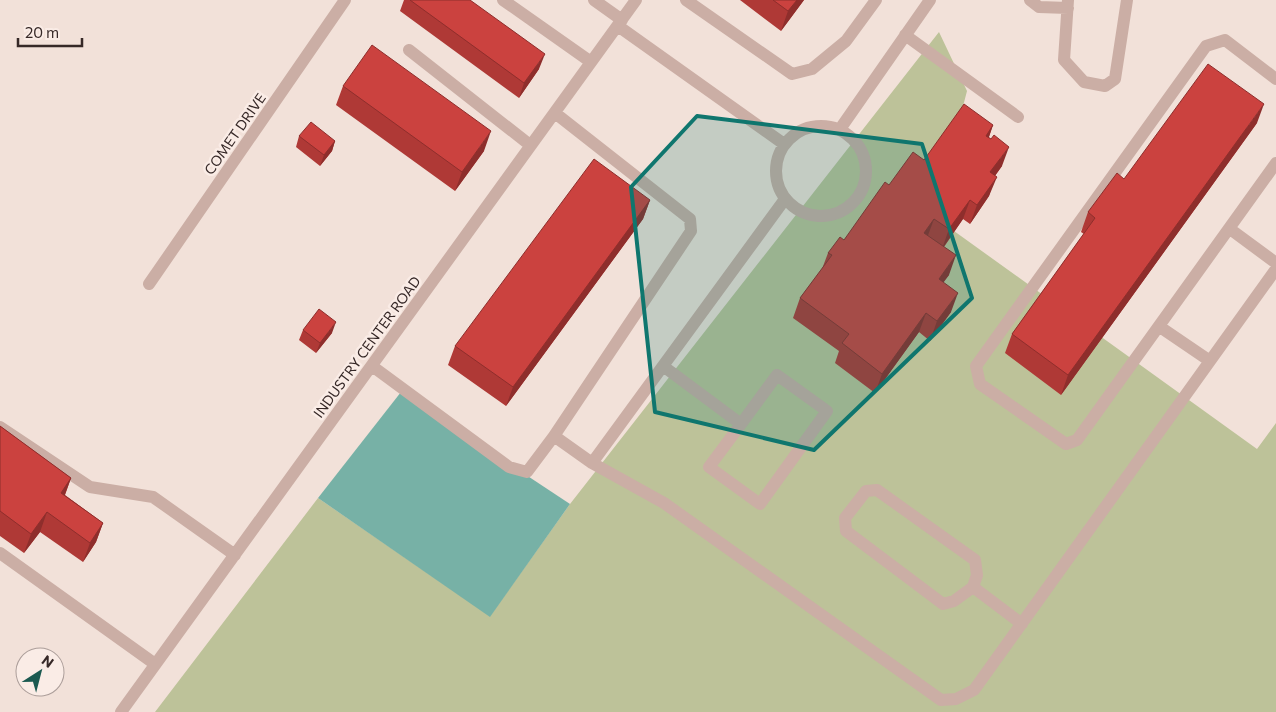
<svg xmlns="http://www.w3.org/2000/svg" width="1276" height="712" font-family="Commissioner,sans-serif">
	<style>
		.green { fill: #bdc299 }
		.water { fill: #77b1a6 }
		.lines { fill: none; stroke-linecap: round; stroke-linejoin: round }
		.minor { stroke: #cbaea5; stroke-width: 12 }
		.wall { fill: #af3936 }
		.shaded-wall { fill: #8e2e2c }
		.building { fill: #cb423f; stroke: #8e2e2c }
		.marked { fill: #0f766e; fill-opacity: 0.2; stroke: #0f766e; stroke-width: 4; stroke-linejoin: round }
		.labels { text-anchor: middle; stroke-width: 5; stroke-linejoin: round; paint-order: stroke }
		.street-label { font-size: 14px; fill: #362827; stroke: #faece6 }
	</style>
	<rect width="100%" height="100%" fill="#f2e1d9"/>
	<!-- green -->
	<path class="green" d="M939 32 967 91 939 198 929 213 1257 449 1276 423V712H155L318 498 490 616 570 504Z"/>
	<!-- water -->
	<path class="water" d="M401 392 570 504 490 617 318 498Z"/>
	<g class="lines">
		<!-- minor -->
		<path class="minor" d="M503 0 591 62
			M594 0 622 20
			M686 0 792 74 812 69 846 41 876 0
			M1030 0 1039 7 1068 8
			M1068 0 1064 60 1084 82 1105 86 1115 79 1127 0
			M618 26 784 144
			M905 35 1018 117
			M409 50 530 145
			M1276 79 1225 40 1206 46 976 366 980 384 1066 444 1077 440 1276 163
			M776 171a45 45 0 1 1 90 0a45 45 0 1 1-90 0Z
			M840 129 930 0
			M1230 229 1276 263
			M149 284 345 0
			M1160 327 1210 361
			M372 366 509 467 527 472 554 436 691 231 690 219 555 113
			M663 366 741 424 777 375 827 411 760 504 709 467 741 424
			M0 427 90 487 153 497 235 555
			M554 436 592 463 664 503 941 700 956 699 974 690 1276 269
			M592 463 785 199
			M0 553 155 664
			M973 587 954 601 943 604 846 531 845 518 866 491 877 490 975 560 977 575 973 587 1022 624
			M121 712 636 0"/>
	</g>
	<!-- wall -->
	<path class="wall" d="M404 0H470L539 69 519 98 400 11Z
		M740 0H804L781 31Z
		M343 86 484 151 455 191 336 105Z
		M1257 123 1061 395 1005 353 1012 334 1084 234 1081 232 1088 212 1124 179Z
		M993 125 989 137 1002 166 995 176 989 196 970 224 963 219 944 247 949 275 943 282 951 312 930 341 919 332 875 393 835 363 839 351 793 318 800 298 822 269 828 253 844 240 889 185 924 160Z
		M299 136 335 141 332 151 320 166 296 147Z
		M650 200 643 219 506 406 448 365 455 346Z
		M303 330 332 333 316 353 299 340Z
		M0 426 71 478 65 495 103 523 96 542 83 562 40 532 24 553 0 536Z"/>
	<!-- shaded-wall -->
	<path class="shaded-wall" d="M797 0H804L781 31 788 11Z
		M545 54 539 69 519 98 524 83Z
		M1264 104 1257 123 1061 395 1068 375Z
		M993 125 986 145V136Z
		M491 131 484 151 455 191 462 172Z
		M335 141 332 151 320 166 324 155Z
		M1009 147 1002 166 983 192 990 172Z
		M997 177 989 196 970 224 977 205Z
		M650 200 643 219 506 406 513 387Z
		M970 200 963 219 942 249 949 229Z
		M934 219 927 238 924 233Z
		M956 255 949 275 932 298 939 279Z
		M958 293 951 312 930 341 937 321Z
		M926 313 919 332 875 393 882 374Z
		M336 322 332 333 316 353 320 343Z
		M71 478 64 497 61 493Z
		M47 512 40 532 24 553 31 534Z
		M103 523 96 542 83 562 90 543Z"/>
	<!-- building -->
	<path class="building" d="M410 0H470L545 54 524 83Z
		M773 0H797L788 11Z
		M372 45 491 131 462 172 343 86Z
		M1208 64 1264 104 1068 375 1012 334 1095 218 1088 212 1117 173 1124 179Z
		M964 104 993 125 986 136 991 139 994 135 1009 147 990 172 997 177 977 205 970 200 949 229 934 219 924 233 956 255 939 279 958 293 937 321 926 313 882 374 842 343 849 334 800 298 832 255 828 253 840 237 844 240 885 182 889 185 913 152 924 160Z
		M311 122 335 141 324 155 299 136Z
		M594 159 650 200 513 387 455 346Z
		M319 309 336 322 320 343 303 330Z
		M0 426 71 478 61 493 103 523 90 543 47 512 31 534 0 511Z"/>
	<!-- marked area -->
	<path class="marked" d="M697 116 922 144 972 298 814 450 655 412 631 187Z"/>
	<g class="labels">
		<!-- street labels -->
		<g class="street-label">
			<text transform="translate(235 134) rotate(-55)" y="5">COMET DRIVE</text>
			<text transform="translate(367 347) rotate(-54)" y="5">INDUSTRY CENTER ROAD</text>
		</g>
	</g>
	<!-- north arrow -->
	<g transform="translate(40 672) rotate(36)"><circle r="24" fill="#faece6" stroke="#ac9e9a"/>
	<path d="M0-4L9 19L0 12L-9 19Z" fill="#1b5950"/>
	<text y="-8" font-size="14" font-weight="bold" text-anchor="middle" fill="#362827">N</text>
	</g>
	<!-- scale -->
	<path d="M18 38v8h64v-8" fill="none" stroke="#362827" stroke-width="2.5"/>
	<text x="25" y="38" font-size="15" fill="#362827" stroke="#faece6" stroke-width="4" paint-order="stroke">20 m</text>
</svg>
